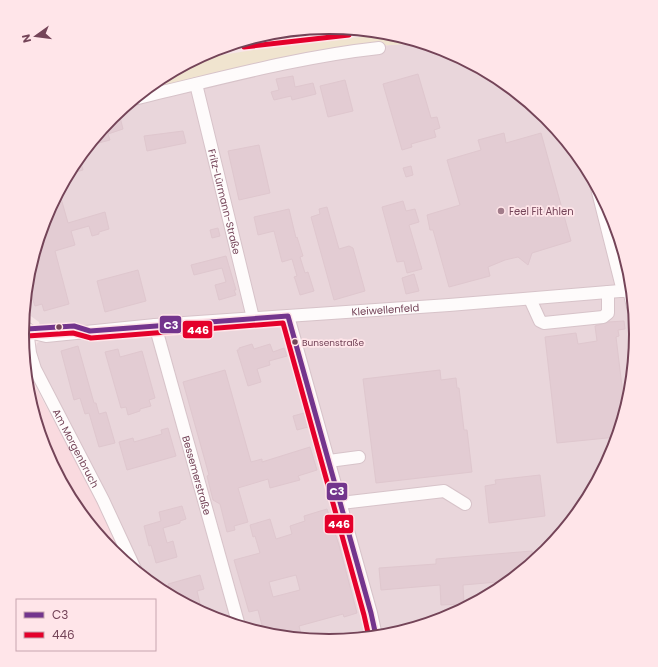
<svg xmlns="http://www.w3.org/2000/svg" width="658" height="667" font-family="Poppins,sans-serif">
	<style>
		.residential { fill: #f9dadf }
		.industrial { fill: #e9d6db }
		.green { fill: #f0e4cf }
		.building { fill: #e3ccd3; stroke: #dfc7ce; fill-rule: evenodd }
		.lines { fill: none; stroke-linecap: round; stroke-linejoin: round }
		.minor-casing { stroke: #d7c3c9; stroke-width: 14 }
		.major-casing { stroke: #d5c2c8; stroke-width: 17 }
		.minor { stroke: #fefbfb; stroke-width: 12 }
		.major { stroke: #f2e2e4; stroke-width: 15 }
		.bus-1-casing { stroke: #ffe5e9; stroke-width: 8 }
		.bus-2-casing { stroke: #ffe5e9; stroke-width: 8 }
		.bus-1 { stroke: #73358d; stroke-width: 5 }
		.bus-2 { stroke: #e4002b; stroke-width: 5 }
		.poi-dot { fill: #a27c8a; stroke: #ffe5e9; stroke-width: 1.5 }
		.bus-dot { fill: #744458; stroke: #ffe5e9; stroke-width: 1.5 }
		.labels { text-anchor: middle; stroke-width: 3.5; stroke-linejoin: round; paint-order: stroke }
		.bus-label { font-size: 9px; fill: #744458; stroke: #ffe5e9; text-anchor: start }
		.street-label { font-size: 10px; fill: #744458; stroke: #ffe5e9 }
		.poi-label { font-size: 10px; fill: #744458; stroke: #ffe5e9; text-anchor: start }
		.rim { fill: none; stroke: #744458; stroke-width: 2 }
		.line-badge { stroke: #ffe5e9; stroke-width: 1.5 }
		.badge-label { font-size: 11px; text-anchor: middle; font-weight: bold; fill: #fff }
	</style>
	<rect width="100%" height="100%" fill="#f6e5e7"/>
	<!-- residential -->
	<path class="residential" d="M23 338 29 370 36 388 99 504 125 561 112 550 74 504 45 451 28 393Z"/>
	<!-- industrial -->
	<path class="industrial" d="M424 43 447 50 500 78 546 117 584 163 613 216 630 274 636 334 630 394 613 451 584 504 546 551 499 589 446 617 389 635 329 640 269 635 211 617 158 589 143 576 135 554 109 498 45 380 35 349 37 343 43 340 39 322 28 314 24 309 28 273 45 216 74 163 112 116 140 93 359 47Z"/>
	<!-- green -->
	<path class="green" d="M394 34 423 43 359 47 141 93 159 78 189 62 216 56 296 43Z"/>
	<!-- building -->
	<path class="building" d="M418 74 431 118 437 117 440 128 434 130 436 137 411 144 412 147 402 150 383 84Z
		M293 76 295 87 313 83 316 94 292 100 291 96 274 100 271 92 279 90 276 79Z
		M345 80 353 111 328 117 320 86Z
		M120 117 123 129 108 134 110 140 87 146 109 121Z
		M183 131 186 143 147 151 144 136Z
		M504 133 506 143 541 133 571 241 532 253 528 265 518 257 505 260 488 267 490 276 449 287 433 230H430L427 215 460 205 447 160 481 150 478 140Z
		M259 145 270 193 239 200 228 151Z
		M79 156 83 170 68 174 74 163Z
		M411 166 413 175 406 177 403 168Z
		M59 191 68 223 105 212 109 229 99 232V234L92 236 89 226 71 231 75 245 55 251 69 304 44 311 42 304 35 306 27 283 28 273 45 216Z
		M403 201 406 211 415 209 419 222 409 225 422 269 407 273 404 261 397 262 382 207Z
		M327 207 339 249 349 246 353 248 365 291 334 300 311 217 320 214 319 209Z
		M289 209 296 238 297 237 303 256 300 257 305 273 308 272 314 291 300 295 295 279 294 277 297 276 292 259 282 262 274 231 258 235 254 217Z
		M218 228 220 236 212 238 210 230Z
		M226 256 236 290H234L236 295 219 300 215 285 226 282 222 268 194 275 191 265Z
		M138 270 146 301 105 312 97 281Z
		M414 274 419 291 406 294 402 278Z
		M624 321 625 329 618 330 619 336 616 337 625 411 617 437 557 443 545 337 576 333 578 344 597 341 595 326 608 322Z
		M252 344 254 349 270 344 273 352 284 348 287 356 269 361 270 365 257 369 261 382 248 386 237 350H239V348Z
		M78 346 94 403H96L99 414 106 412 115 443 99 447 89 413 85 414 80 398 74 400 61 351Z
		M118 349 120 357 142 351 155 398 149 400 151 406 140 409V411L128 415 126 407 121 408 105 352Z
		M225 370 251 462 262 459V462L310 447 317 470 298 476 300 480 270 488 268 479 238 488 248 522 234 526 235 530 227 532 220 504 213 500 207 476 209 475 183 382Z
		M440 370 441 380 456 378 457 388H459L464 430H467L472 472 376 483 363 379Z
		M304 413 308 427 297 430 293 416Z
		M168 428 176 456 127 470 119 442 133 438 134 442 162 434 161 430Z
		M540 475 545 516 489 523 485 486 496 484 495 480Z
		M182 506 186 519 180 521V523L163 528 167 543 173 541 177 557 156 563 151 545 149 546 144 526 161 521 159 512Z
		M327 509 339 545 357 613 344 617 343 614 299 626 302 638 264 633 258 610 249 612 234 560 260 553 255 536 253 537 250 525 270 519 276 539 292 534 290 526 305 521 304 516ZM296 575 300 590 273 597 269 582Z
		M532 551 533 562 509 581 463 585 464 604 441 605 440 585 381 590 379 568 436 564V559Z
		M200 575 204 589 197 591 202 612 171 595 168 584Z"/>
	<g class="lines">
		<!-- minor casing -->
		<g class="minor-casing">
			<g id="minor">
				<path id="s1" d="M196 84 253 318"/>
				<path d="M133 99C215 80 296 57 379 48"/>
				<path d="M596 184 623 291"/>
				<path d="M629 290 634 311"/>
				<path d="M530 299 540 321 544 323 603 317 608 313V292"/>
				<path d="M288 316 371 613 376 636"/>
				<path id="s2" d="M155 325 239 626"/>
				<path id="s3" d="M23 326 33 333 46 336 155 325 449 305 632 290"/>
				<path id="s4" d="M27 329 30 353 35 369 103 500 135 569"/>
				<path d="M329 461 359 457"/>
				<path d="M341 503 444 491 465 504"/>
			</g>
		</g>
		<!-- major casing -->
		<g class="major-casing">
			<path id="major" d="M243 40 298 33 348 28"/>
		</g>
		<!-- minor -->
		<use href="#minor" class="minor"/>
		<!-- major -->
		<use href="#major" class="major"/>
		<!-- bus-1 casing -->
		<g class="bus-1-casing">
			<path id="bus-1" d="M23 326 27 329 74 326 90 331 288 316 371 613 376 636"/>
		</g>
		<!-- bus-2 casing -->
		<g class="bus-2-casing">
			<path id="bus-2" d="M244 47 349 35
				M22 334 27 336 73 333 91 338 283 323 364 615 369 637"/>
		</g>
		<!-- bus-1 -->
		<use href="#bus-1" class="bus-1"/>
		<!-- bus-2 -->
		<use href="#bus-2" class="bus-2"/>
	</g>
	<!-- markers -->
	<circle class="poi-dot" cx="501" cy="211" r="4"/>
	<g class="bus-dot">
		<circle cx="59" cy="327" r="3.5"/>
		<circle cx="295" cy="342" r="3.5"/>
	</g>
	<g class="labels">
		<!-- bus labels -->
		<g class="bus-label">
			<text x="302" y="346">Bunsenstraße</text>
		</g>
		<!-- street labels -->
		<g class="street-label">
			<text dy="4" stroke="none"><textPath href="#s1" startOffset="121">Fritz-Lürmann-Straße</textPath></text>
			<text dy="4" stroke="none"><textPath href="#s3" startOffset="366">Kleiwellenfeld</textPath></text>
			<text dy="4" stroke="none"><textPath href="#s4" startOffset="130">Am Morgenbruch</textPath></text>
			<text dy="4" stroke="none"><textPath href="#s2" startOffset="156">Bessemerstraße</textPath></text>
		</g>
		<!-- poi labels -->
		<g class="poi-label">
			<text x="509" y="215">Feel Fit Ahlen</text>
		</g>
	</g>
	<!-- crop -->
	<path d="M0 0H658V667H0ZM29 334a300 300 0 1 1 600 0a300 300 0 1 1-600 0Z" fill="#ffe5e9" fill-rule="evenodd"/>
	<path class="rim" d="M29 334a300 300 0 1 1 600 0a300 300 0 1 1-600 0Z"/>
	<g class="line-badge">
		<rect x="159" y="315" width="23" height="19" rx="4" fill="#73358d"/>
		<rect x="182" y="320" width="31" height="19" rx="4" fill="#e4002b"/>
		<rect x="326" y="482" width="22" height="19" rx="4" fill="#73358d"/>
		<rect x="324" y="514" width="30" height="20" rx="4" fill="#e4002b"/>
	</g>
	<g class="badge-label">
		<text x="171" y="329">C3</text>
		<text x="198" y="334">446</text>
		<text x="337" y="495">C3</text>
		<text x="339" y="528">446</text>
	</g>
	<!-- legend -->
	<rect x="16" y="599" width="140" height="52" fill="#ffe5e9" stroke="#c7a5af"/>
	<rect x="24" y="612" width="20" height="6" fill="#73358d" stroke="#c7a5af"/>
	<text x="52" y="619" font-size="12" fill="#744458">C3</text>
	<rect x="24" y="632" width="20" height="6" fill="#e4002b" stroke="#c7a5af"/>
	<text x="52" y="639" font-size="12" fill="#744458">446</text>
	<!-- north arrow -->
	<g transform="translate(36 36) rotate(256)" stroke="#ffe5e9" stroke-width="3" paint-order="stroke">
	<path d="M0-3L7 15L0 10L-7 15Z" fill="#744458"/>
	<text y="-6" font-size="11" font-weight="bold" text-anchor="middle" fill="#744458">N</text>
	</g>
</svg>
